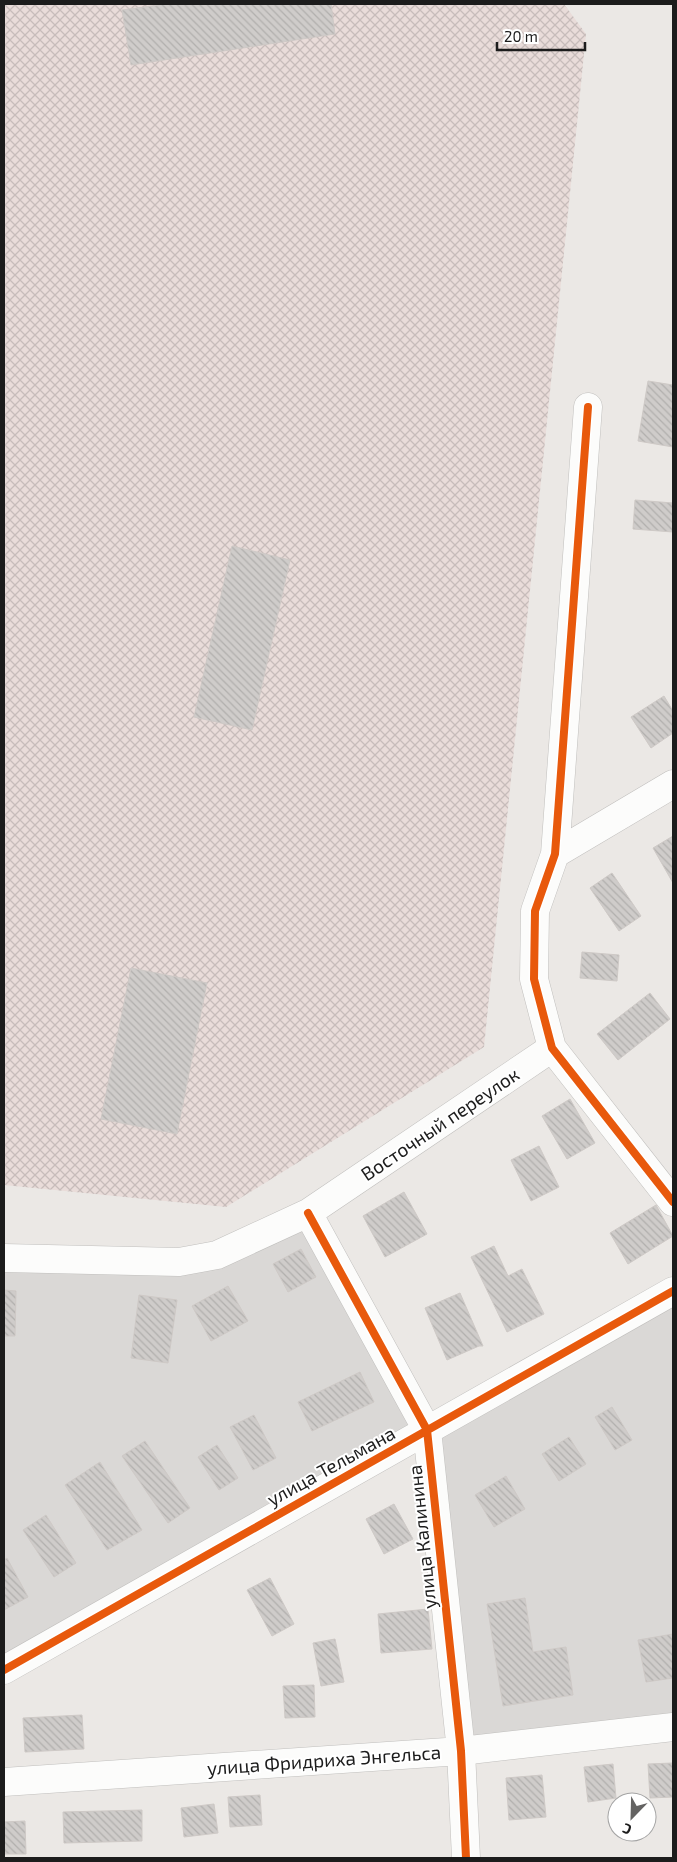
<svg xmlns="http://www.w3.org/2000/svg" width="677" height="1862" font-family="'Exo 2',sans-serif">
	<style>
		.residential { fill: #dad8d6 }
		.military { fill: url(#military-cross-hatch) }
		.building { fill: url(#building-back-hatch); stroke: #cec9c6 }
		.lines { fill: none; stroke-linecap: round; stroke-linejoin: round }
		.minor-casing { stroke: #c0bfbd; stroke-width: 29 }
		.minor { stroke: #fcfcfb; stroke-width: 28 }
		.cycleway-casing { stroke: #fff; stroke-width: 11 }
		.cycleway { stroke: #e8590c; stroke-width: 8 }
		.labels { text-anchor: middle; stroke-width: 4; stroke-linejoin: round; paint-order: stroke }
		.street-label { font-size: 19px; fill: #1c1c1c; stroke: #fff }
	</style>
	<defs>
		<pattern id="military-cross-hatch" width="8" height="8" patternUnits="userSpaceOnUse" patternTransform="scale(1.25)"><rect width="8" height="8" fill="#e9dcd9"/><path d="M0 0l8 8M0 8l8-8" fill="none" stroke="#c7bcba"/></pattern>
		<pattern id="building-back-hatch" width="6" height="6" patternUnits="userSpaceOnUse" patternTransform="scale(1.25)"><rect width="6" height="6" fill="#cfccca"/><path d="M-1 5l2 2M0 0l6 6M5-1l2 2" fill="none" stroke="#b1afad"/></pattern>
	</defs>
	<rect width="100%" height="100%" fill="#ebe8e5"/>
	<!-- residential -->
	<path class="residential" d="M306 1218 423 1428 4 1664V1264L180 1266Z
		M673 1299V1719L466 1742 434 1434Z"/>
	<!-- military -->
	<path class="military" d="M4 4H564L586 34 484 1047 226 1207 4 1185Z"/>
	<!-- building -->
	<path class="building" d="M166 4H331L335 34 131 65 122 10Z
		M648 381 673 385V447L638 441Z
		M635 500 673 503V532L633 529Z
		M232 546 290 560 252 730 194 717Z
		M664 696 673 711V733L651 748 631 717Z
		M673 836V883L653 848Z
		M612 873 641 916 619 931 590 888Z
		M582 952 619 955 617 981 580 978Z
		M131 968 207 983 177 1134 101 1119Z
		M650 993 670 1019 618 1060 597 1034Z
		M570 1099 595 1143 567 1159 542 1116Z
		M539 1146 559 1187 531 1201 511 1160Z
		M404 1192 427 1234 385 1257 363 1216Z
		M656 1205 673 1236 628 1264 610 1233Z
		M494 1246 508 1276 522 1269 544 1314 507 1332 471 1257Z
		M301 1249 316 1277 288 1292 273 1264Z
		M228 1286 248 1321 211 1341 192 1306Z
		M4 1290 16 1291 15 1336H4Z
		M460 1293 483 1346H479L447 1360 425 1308Z
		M139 1295 177 1300 168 1363 131 1358Z
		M360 1372 374 1402 312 1431 298 1402Z
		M612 1407 632 1440 615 1450 595 1417Z
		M254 1415 276 1458 253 1470 230 1427Z
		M569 1437 586 1464 559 1481 542 1454Z
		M145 1441 190 1508 168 1523 122 1456Z
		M217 1445 238 1478 219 1490 198 1457Z
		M100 1462 142 1530 107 1550 65 1485Z
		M506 1476 525 1509 494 1527 475 1495Z
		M394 1504 413 1539 384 1554 366 1519Z
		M46 1515 76 1563 54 1577 23 1530Z
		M7 1558 28 1597 4 1610V1560Z
		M270 1578 294 1624 272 1636 247 1590Z
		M525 1598 533 1652 566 1647 573 1695 503 1706 487 1604Z
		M428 1609 432 1649 381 1653 378 1614Z
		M673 1634V1678L646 1682 638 1640Z
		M335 1639 344 1682 321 1686 313 1643Z
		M314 1685 315 1717 285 1718 283 1686Z
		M82 1715 84 1749 25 1752 23 1718Z
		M673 1763V1797L650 1798 648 1764Z
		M613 1764 616 1798 588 1802 584 1767Z
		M542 1775 546 1817 509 1820 506 1778Z
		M260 1795 262 1825 230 1827 228 1797Z
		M214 1804 218 1833 184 1837 181 1808Z
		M142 1810V1841L64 1843 63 1812Z
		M25 1821 26 1854H4V1822Z"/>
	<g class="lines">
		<!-- minor casing -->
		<g class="minor-casing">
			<path id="minor" d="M588 407 555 854 535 911 534 979 552 1048 673 1202
				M555 854 673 784
				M308 1213 427 1430 461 1751 466 1858
				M4 1258 179 1262 217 1255 308 1213 552 1048
				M4 1670 673 1291
				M4 1782 461 1751 673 1727"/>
		</g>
		<!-- minor -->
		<use href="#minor" class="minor"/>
		<!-- cycleway casing -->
		<g class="cycleway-casing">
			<path id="cycleway" d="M588 407 555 854 535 911 534 979 552 1048 673 1202
				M308 1213 427 1430 461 1751 466 1858
				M4 1670 673 1291"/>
		</g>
		<!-- cycleway -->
		<use href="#cycleway" class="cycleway"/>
	</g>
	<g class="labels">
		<!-- street labels -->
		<g class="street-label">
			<text transform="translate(440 1124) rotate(-34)" y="7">Восточный переулок</text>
			<text transform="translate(331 1466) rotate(-29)" y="7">улица Тельмана</text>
			<text transform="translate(422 1537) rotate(-96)" y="7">улица Калинина</text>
			<text transform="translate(324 1760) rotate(-4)" y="7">улица Фридриха Энгельса</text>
		</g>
	</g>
	<!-- border -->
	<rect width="677" height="1862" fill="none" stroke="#1c1c1c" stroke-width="10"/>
	<!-- north arrow -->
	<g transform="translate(632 1817) rotate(203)"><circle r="24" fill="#ffffff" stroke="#a4a4a4"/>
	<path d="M0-4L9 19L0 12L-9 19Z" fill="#646362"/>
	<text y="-8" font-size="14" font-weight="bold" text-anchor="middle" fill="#1c1c1c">С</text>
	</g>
	<!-- scale -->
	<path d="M497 42v8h88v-8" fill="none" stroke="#1c1c1c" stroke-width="2.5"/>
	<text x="504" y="42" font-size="15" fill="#1c1c1c" stroke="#ffffff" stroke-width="4" paint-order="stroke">20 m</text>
</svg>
